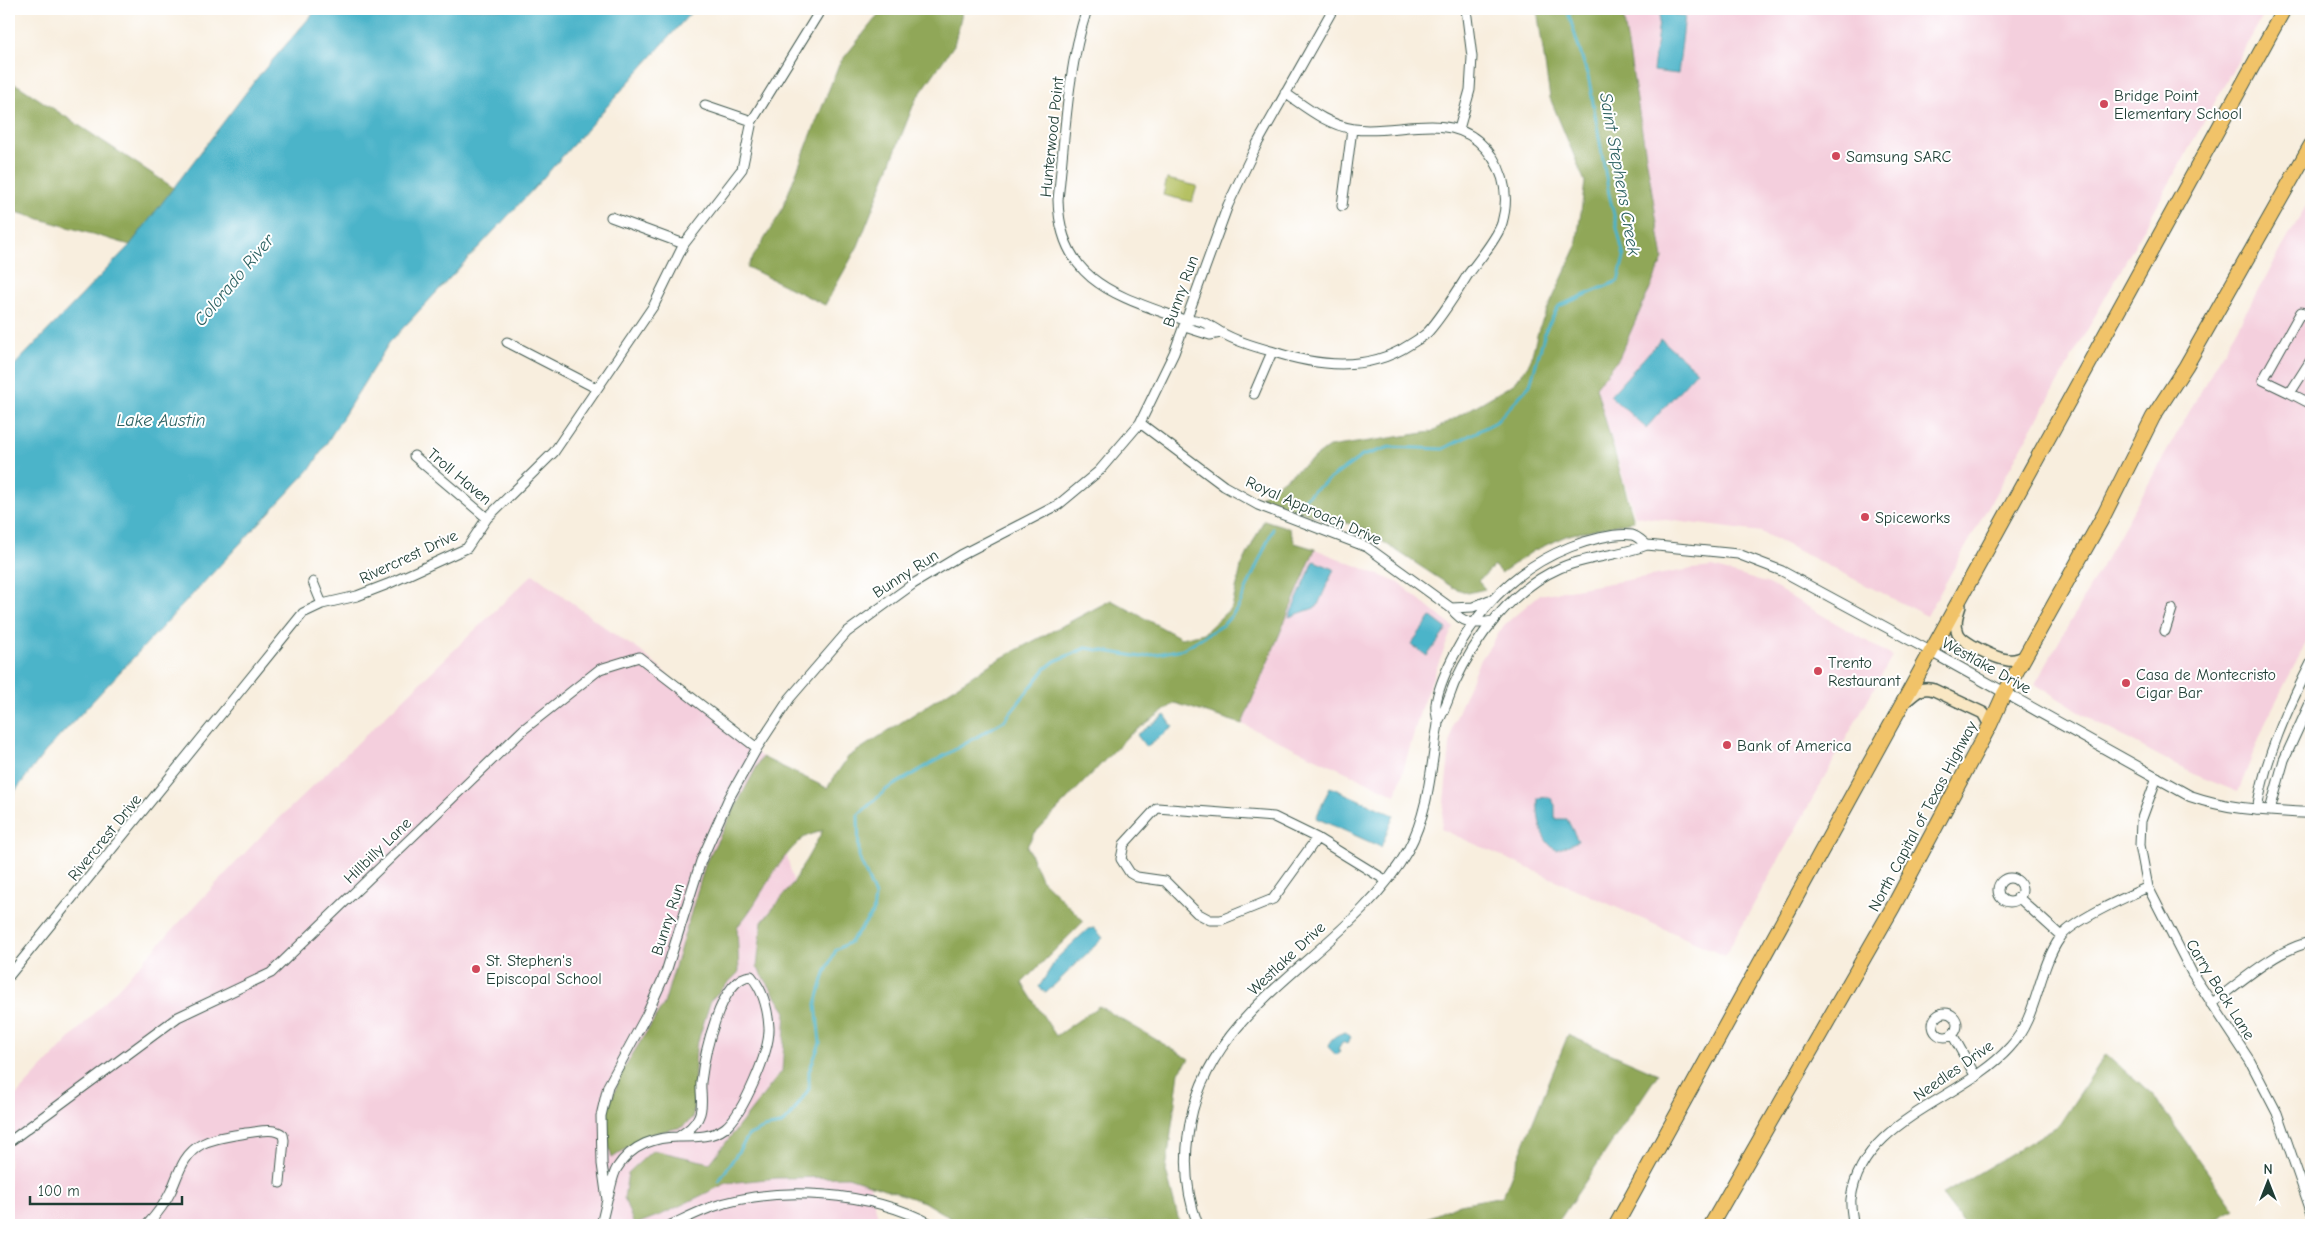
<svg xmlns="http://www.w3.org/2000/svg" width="2320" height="1234" font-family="'Comic Neue',sans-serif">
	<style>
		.built { fill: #f4cfdd }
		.green { fill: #b5c163; stroke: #6a7f4c }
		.forest { fill: #90a759; stroke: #587246 }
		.water { fill: #4bb4c9; stroke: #35787e }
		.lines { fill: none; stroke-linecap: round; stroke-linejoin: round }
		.stream { stroke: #4bb4c9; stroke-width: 3 }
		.minor-casing { stroke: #40584e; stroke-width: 11 }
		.tertiary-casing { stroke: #40584e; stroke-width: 12 }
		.secondary-casing { stroke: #40584e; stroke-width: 14 }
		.trunk-casing { stroke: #40584e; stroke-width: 16 }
		.minor { stroke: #fff; stroke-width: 9 }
		.tertiary { stroke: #fff; stroke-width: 10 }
		.secondary { stroke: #f9e7c3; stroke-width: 11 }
		.trunk { stroke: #f1c369; stroke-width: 14 }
		.poi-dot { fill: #d1495b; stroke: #fff; stroke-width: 2 }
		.labels { text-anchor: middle; stroke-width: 4; stroke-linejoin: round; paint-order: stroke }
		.poi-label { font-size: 16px; fill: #1f3d34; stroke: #fff; text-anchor: start }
		.street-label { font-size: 16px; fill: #1f3d34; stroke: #fff }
		.water-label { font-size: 18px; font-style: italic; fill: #2c6161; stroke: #fff }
	</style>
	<rect width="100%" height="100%" fill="#fff"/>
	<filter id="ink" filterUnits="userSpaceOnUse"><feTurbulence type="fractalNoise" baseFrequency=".02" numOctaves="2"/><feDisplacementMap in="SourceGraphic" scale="10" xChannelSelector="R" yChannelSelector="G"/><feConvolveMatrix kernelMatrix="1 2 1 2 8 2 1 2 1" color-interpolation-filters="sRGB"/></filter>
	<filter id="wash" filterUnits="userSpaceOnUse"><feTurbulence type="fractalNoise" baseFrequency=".0096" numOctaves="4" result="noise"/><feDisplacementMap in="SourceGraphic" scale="20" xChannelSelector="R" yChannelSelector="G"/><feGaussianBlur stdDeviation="1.12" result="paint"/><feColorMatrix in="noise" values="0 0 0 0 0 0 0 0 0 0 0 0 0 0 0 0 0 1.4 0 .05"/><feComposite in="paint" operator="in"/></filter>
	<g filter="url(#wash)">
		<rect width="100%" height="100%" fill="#f8eede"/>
		<!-- built -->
		<path class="built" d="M1626 9H2267L1927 616 1761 532 1635 516 1596 387 1619 358 1663 259 1623 15Z
			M2311 197V633L2268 717 2238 792 2193 774 2096 722 2035 684Z
			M1315 549 1399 583 1453 627 1422 705 1396 795 1242 724Z
			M1713 567 1769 584 1892 656 1725 956 1441 829 1452 727 1478 664 1504 625 1539 595 1692 569Z
			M533 574 618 637 639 650 762 757 880 1225H9V1103L261 836Z"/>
		<!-- green -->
		<path class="green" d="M1167 179 1197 186 1192 202 1163 195Z"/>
		<!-- forest -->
		<path class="forest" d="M883 9H963L954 45 915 101 858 246 825 305 747 267 780 214 839 64Z
			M1537 9H1626L1623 15 1663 259 1619 358 1596 387 1634 521 1568 535 1533 551 1501 573 1494 566 1478 581 1485 589 1468 593 1452 587 1359 526 1308 514 1260 497 1329 447 1431 432 1515 383 1530 362 1539 328 1576 248 1585 182 1550 98Z
			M9 82 19 86 174 188 130 245 9 210Z
			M1264 520 1289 528 1295 543 1315 549 1242 724 1175 703 1128 736 1034 834 1027 846 1041 879 1084 921 1022 983 1056 1036 1099 1006 1189 1059 1179 1072 1166 1171 1180 1225H962L924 1202 848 1177 777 1178 727 1183 665 1213 634 1225 624 1198 628 1173 653 1150 710 1163 782 1071 786 1012 757 967 762 922 792 885 823 830C817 833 807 835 802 839 774 862 761 901 737 927L739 972 711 1000 696 1047 693 1118 682 1127 647 1135 612 1158 609 1147 606 1113 624 1068 664 1004 706 862 762 757 827 788 848 757 992 663 1111 600 1181 638 1204 633 1232 607 1241 567Z
			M1568 1035 1658 1074 1556 1225H1411L1460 1204 1503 1196Z
			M2106 1054 2154 1097 2234 1209 2207 1225H1965L1942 1195 2059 1125Z"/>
		<!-- water -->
		<path class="water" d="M317 9H694L536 186 389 343 311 468 45 752 9 799V371L130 245 257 78Z
			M1660 13 1685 16 1678 74 1653 71Z
			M1661 339 1697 371 1646 428 1610 396Z
			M1314 561 1334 569 1317 607 1289 617Z
			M1431 617 1447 629 1427 656 1411 644Z
			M1165 715 1173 727 1146 747 1137 735Z
			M1330 787 1394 815 1381 847 1316 818Z
			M1550 797 1555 805V819H1567L1578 841 1557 850C1540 843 1537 814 1538 798Z
			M1094 928 1103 938 1046 993 1039 987 1057 958 1088 929Z
			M1346 1032 1351 1037 1347 1044 1342 1042 1338 1049 1340 1052 1336 1055 1328 1047C1330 1038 1337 1034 1346 1032Z"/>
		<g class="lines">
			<!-- stream -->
			<path class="stream" d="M1296 507 1313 491 1362 456 1390 447 1443 449 1496 422 1530 385 1546 329 1559 306 1618 281 1624 257 1609 194 1589 80 1567 9
				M719 1181 749 1135 764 1128 780 1125 789 1118 809 1089V1071L820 1043 816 1004 825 973 836 950 850 942 873 913 875 896 859 857 858 815 887 789 1004 721 1045 669 1055 661 1086 648 1141 657 1183 649 1224 624 1238 608 1273 529"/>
		</g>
	</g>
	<g filter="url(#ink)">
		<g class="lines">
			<!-- minor casing -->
			<g class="minor-casing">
				<path id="minor" d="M1087 9C1067 70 1065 136 1058 200 1060 283 1119 296 1184 320
					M705 105 752 121
					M1459 129 1470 90 1472 57 1466 9
					M1342 206 1352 129
					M611 217 684 244
					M2311 318 2301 312 2263 380 2290 393 2311 360
					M1184 320C1199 317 1210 326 1222 333 1236 341 1256 347 1271 351 1316 366 1368 372 1409 345 1415 341 1423 337 1428 332 1443 315 1455 295 1467 276 1477 262 1497 239 1502 223 1511 192 1502 162 1478 141 1445 112 1393 135 1354 129 1327 125 1307 108 1285 93
					M1184 320 1188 328 1210 335 1221 333
					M507 342 596 388
					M2290 393 2311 404
					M1254 394 1272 352
					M1140 423 1224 486 1258 505 1367 547 1451 608C1462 624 1475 625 1493 621
					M414 456 487 518
					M313 582 322 604
					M1451 608 1473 607 1489 600
					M2165 631 2172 609
					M1438 722C1445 710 1449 697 1454 684 1475 638 1512 589 1560 568 1588 556 1619 556 1647 545L1738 554 1782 571 1930 651
					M2157 777 2141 821 2140 845 2148 887 2192 973 2250 1061 2277 1113 2311 1211
					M2257 810C2265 757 2287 710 2311 663
					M2270 810 2284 760 2311 701
					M1317 838 1273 899 1221 920H1210L1197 913 1165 881 1137 877 1130 873 1121 859 1124 844 1157 808 1274 817 1317 838 1387 881
					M1998 890a12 12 0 1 1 24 0a12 12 0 1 1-24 0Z
					M2018 897 2061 936
					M9 976 303 613 322 604 357 596 388 584 467 548 487 518 554 452 654 305 684 244 742 169 752 121 821 9
					M2211 1004C2239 983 2277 949 2311 942
					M1933 1025a12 12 0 1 1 24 0a12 12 0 1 1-24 0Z
					M1952 1034 1976 1077
					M9 1142 178 1017 271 973 524 729 600 669 639 657 757 748
					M608 1197C611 1188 612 1176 617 1168 631 1145 656 1136 682 1137 697 1137 713 1137 725 1128 743 1114 770 1051 769 1028 768 1010 763 990 751 976 720 977 704 1057 701 1082 700 1093 704 1105 699 1116 695 1126 687 1131 678 1137
					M147 1225C157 1214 165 1204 171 1191 179 1173 183 1154 202 1144 215 1137 231 1136 246 1133 258 1132 273 1127 283 1135L284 1140 280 1183
					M601 1225 607 1200 602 1164 601 1116 608 1086 646 1016 666 972 701 861 728 800 757 748 790 698 847 632 913 584 961 555 1058 505 1099 471 1140 423 1174 353 1228 205 1257 144 1333 9
					M671 1225C684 1219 696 1213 709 1208 776 1184 871 1191 933 1225
					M1198 1225C1187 1196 1184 1167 1188 1136 1203 1002 1348 957 1408 850 1426 817 1430 780 1435 744 1435 737 1438 729 1438 722 1437 716 1435 710 1436 704 1438 688 1446 671 1453 657 1479 607 1517 568 1570 547 1585 541 1616 532 1632 535 1637 536 1643 542 1647 545
					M1853 1225C1853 1217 1850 1207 1851 1199 1861 1119 1963 1100 2010 1047 2038 1017 2037 971 2060 938 2071 921 2128 896 2148 887"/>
			</g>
			<!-- tertiary casing -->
			<g class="tertiary-casing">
				<path id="tertiary" d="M1930 651 2190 796C2234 811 2266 810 2311 813"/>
			</g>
			<!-- secondary casing -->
			<g class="secondary-casing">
				<path id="secondary" d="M1960 606C1957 615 1954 624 1958 633 1962 643 1997 659 2008 660 2015 661 2020 659 2026 656
					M1907 700C1916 692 1922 686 1934 690L1983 713 1990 725"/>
			</g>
			<!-- trunk casing -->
			<g class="trunk-casing">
				<path id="trunk" d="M1616 1225 2284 9
					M1711 1225 1893 907 1990 725 2004 694 2104 515 2153 417 2186 366 2311 145"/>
			</g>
			<!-- minor -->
			<use href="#minor" class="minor"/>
			<!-- tertiary -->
			<use href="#tertiary" class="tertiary"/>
			<!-- secondary -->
			<use href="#secondary" class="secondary"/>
			<!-- trunk -->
			<use href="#trunk" class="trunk"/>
		</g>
	</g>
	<!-- markers -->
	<g class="poi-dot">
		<circle cx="2104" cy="104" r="5"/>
		<circle cx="1836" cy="156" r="5"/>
		<circle cx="1865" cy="517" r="5"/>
		<circle cx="1818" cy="671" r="5"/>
		<circle cx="2126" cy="683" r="5"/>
		<circle cx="1727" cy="745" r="5"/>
		<circle cx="476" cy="969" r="5"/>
	</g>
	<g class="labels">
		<!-- poi labels -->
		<g class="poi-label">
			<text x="2114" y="101">Bridge Point<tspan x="2114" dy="18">Elementary School</tspan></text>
			<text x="1846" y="162">Samsung SARC</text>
			<text x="1875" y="523">Spiceworks</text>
			<text x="1828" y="668">Trento<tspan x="1828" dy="18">Restaurant</tspan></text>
			<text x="2136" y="680">Casa de Montecristo<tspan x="2136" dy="18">Cigar Bar</tspan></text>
			<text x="1737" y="751">Bank of America</text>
			<text x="486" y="966">St. Stephen's<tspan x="486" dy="18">Episcopal School</tspan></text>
		</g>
		<!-- street labels -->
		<g class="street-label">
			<text transform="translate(1051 137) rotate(-84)" y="6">Hunterwood Point</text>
			<text transform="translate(1180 291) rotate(-70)" y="6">Bunny Run</text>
			<text transform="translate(460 476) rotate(40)" y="6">Troll Haven</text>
			<text transform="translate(1314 510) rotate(24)" y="6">Royal Approach Drive</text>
			<text transform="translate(408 556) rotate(-25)" y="6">Rivercrest Drive</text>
			<text transform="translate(905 573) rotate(-33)" y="6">Bunny Run</text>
			<text transform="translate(1987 665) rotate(29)" y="6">Westlake Drive</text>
			<text transform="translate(1922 816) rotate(-62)" y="6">North Capital of Texas Highway</text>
			<text transform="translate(104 837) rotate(-51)" y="6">Rivercrest Drive</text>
			<text transform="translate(377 850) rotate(-44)" y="6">Hillbilly Lane</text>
			<text transform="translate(667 919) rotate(-72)" y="6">Bunny Run</text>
			<text transform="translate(1286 958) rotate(-43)" y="6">Westlake Drive</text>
			<text transform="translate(2221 989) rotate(58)" y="6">Carry Back Lane</text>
			<text transform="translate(1953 1070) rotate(-35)" y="6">Needles Drive</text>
		</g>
		<!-- water labels -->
		<g class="water-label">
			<text transform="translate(1620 174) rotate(80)" y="6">Saint Stephens Creek</text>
			<text transform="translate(234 280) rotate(-50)" y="6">Colorado River</text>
			<text x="161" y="426">Lake Austin</text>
		</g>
	</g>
	<!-- margin -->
	<rect width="2320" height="1234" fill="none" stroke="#fff" stroke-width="30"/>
	<!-- north arrow -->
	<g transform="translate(2268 1182)" stroke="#ffffff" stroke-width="4" paint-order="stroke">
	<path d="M0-4L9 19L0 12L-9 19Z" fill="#1f3d34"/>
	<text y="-8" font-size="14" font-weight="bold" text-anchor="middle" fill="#1f3d34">N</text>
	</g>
	<!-- scale -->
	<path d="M30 1196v8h152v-8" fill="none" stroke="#1f3d34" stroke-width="2.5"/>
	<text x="38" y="1196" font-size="15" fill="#1f3d34" stroke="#ffffff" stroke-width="4" paint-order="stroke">100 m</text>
</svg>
